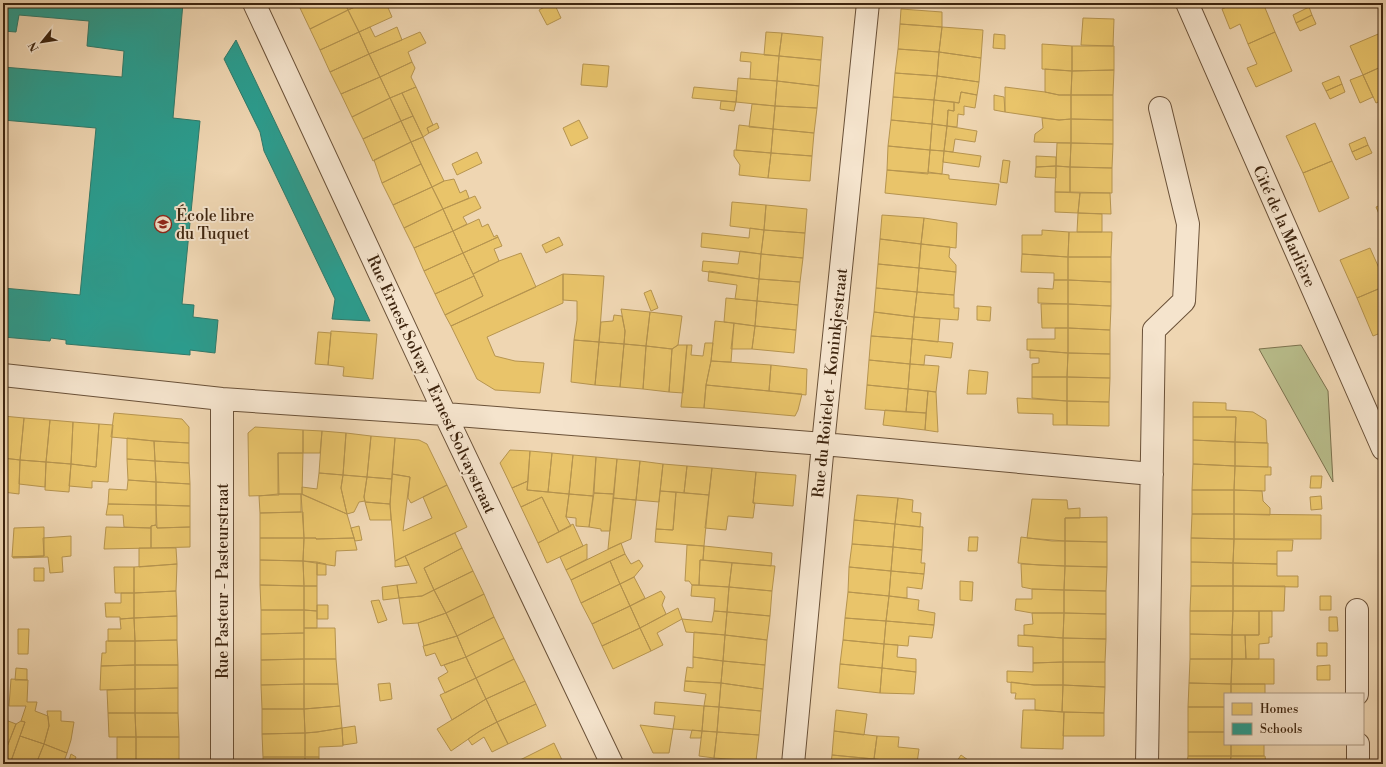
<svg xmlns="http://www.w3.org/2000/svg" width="1386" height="767" font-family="'Libre Bodoni',serif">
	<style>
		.green { fill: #b9be8c; stroke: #7c724e }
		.homes { fill: #e9c46a; stroke: #b6944f }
		.schools { fill: #2a9d8f; stroke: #307969 }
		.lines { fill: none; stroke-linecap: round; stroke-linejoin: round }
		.minor-casing { stroke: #6a5138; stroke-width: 24 }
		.minor { stroke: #f5e4cd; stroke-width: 22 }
		.labels { text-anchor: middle; stroke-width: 4; stroke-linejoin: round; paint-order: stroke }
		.poi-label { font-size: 16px; fill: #3e250f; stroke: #f5e4cd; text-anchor: start }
		.street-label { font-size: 16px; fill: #3e250f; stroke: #f5e4cd }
	</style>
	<rect width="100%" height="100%" fill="#efd6b2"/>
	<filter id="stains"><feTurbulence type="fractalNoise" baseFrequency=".005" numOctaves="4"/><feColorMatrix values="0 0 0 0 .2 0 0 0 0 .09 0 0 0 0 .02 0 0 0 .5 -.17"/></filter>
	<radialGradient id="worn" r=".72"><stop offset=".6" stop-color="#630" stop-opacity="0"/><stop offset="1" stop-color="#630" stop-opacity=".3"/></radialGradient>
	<!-- green -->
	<path class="green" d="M1301 345 1328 391 1333 482 1259 349Z"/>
	<!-- homes -->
	<path class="homes" d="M309 3H345L348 10 310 29 300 8Z
		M345 3H364L348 10Z
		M364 3H386L392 17 359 32 348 10Z
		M552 3H554L561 18 547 25 539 10Z
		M789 3H822L821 7Z
		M932 3H966L965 6Z
		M1236 3H1263L1275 32 1248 44 1240 24 1230 29 1222 9Z
		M1309 7 1312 15 1296 23 1293 15Z
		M901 9 942 12V27L900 24Z
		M348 10 359 32 320 50 310 29Z
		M1312 15 1316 24 1300 31 1296 23Z
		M1083 18 1114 19 1113 46 1081 45Z
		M900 24 942 27 939 52 898 49Z
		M370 27 375 37 397 27 402 40 369 54 359 32Z
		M942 27 983 30 981 58 939 52Z
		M359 32 369 54 330 72 320 50Z
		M420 32 426 43 408 52 412 62 380 77 369 54Z
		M766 32 782 33 779 56 764 55Z
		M1275 32 1292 71 1256 87 1247 68 1257 64 1248 44Z
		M1383 32V66L1363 75 1350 46Z
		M782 33 823 37 821 60 779 56Z
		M994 34 1005 35V49L993 48Z
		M1042 44 1072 46V71L1042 69Z
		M1072 46H1114V70L1072 71Z
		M898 49 939 52 937 76 895 73Z
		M741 52 779 56 777 81 750 79 751 62 740 61Z
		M939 52 981 58 979 82 937 76Z
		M369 54 380 77 341 94 330 72Z
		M779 56 821 60 819 86 777 81Z
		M412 62 415 68 411 77 416 87 390 98 380 77Z
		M583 64 609 66 607 87 581 85Z
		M1383 66V100L1376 103 1363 75Z
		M1045 69 1072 71 1071 95H1059L1045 92Z
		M1114 70 1113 95H1071L1072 71Z
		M895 73 937 76 934 100 893 97Z
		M1363 75 1373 97 1360 103 1350 80Z
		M937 76 979 82 977 95 961 92 959 103 934 100Z
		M1339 76 1342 84 1326 91 1322 83Z
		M380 77 390 98 352 117 341 94Z
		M738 78 777 81 775 106 736 102Z
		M777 81 819 86 817 108 775 106Z
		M1342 84 1345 92 1330 99 1326 91Z
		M416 87 433 125 427 128 429 133 423 137 402 93Z
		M694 87 737 91 736 102 692 98Z
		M1005 87 1045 92 1059 95H1071V119L1059 120 1005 112Z
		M961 92 977 95 975 108 964 106V115L958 114 957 127 947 126 948 110 954 111V102L959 103Z
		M402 93 413 116 401 121 390 98Z
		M994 95 1004 97 1005 112 994 110Z
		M1071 95H1113V120L1071 119Z
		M893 97 934 100 932 124 891 120Z
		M390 98 401 121 363 139 352 117Z
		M934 100 954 102V111L948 110 947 126 932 124Z
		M721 101 736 102 734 111 720 109Z
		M752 104 775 106 773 129 749 127Z
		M775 106 817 108 814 133 773 129Z
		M413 116 423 137 411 142 401 121Z
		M1042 118 1059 120 1071 119V143L1034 142 1035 134 1043 128Z
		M1071 119 1113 120V144L1071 143Z
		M579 120 588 138 571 146 563 128Z
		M891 120 932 124 930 150 888 146Z
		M401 121 411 142 373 161 363 139Z
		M437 123 439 128 429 133 427 128Z
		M1315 123 1332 161 1303 173 1286 136Z
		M932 124 947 126 944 151 930 150Z
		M739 125 773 129 771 153 736 150Z
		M947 126 977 131 975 142 955 139 953 152 944 151Z
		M773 129 814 133 812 156 771 153Z
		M423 137 444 181 432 187 411 142Z
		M1365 137 1368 145 1352 152 1349 144Z
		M411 142 421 164 382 183 374 160Z
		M1057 143H1071L1070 167 1056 166Z
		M1071 143 1113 144 1112 168 1070 167Z
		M1368 145 1372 153 1356 160 1352 152Z
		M888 146 930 150 928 174 887 170Z
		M734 150 771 153 768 178 739 175 740 165 734 156Z
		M930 150 944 151 942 174 928 172Z
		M944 151 981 156 979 167 943 162Z
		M477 152 482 163 457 175 452 164Z
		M771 153 812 156 810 181 768 178Z
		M1036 156 1056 157V166L1036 167Z
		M1003 160 1010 161 1007 183 1000 182Z
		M1332 161 1349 198 1319 212 1303 173Z
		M421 164 432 187 393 205 382 183Z
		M1056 166 1070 167V192H1055Z
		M1056 166V178L1035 177 1036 167Z
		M1070 167 1112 168V193L1070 192Z
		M887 170 942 174 949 175V179L999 184 996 205 885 193Z
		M454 179 460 193 466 190 469 198 443 209 432 187 444 181Z
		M432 187 443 209 404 228 393 205Z
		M1055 192 1080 193 1078 213 1055 212Z
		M1080 193H1110L1111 214 1078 213Z
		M475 196 481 208 463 217 467 224 453 231 443 209Z
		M732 202 766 205 764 230 730 226Z
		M1383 204V213L1379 214 1376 207Z
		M766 205 807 209 805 233 764 230Z
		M443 209 453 231 414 248 404 228Z
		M1078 213 1102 214V232H1077Z
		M1383 213V222L1379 214Z
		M882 215 924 218 921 244 880 239Z
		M924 218 957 223 956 248 921 244Z
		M479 219 482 227 488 224 494 237 497 235 498 237 463 253 453 231Z
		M750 228 764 230 761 254 701 247 702 233 749 238Z
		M764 230 805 233 803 258 761 254Z
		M1042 230 1069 232 1068 257 1022 254V235H1042Z
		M453 231 463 253 424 271 414 248Z
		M1069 232H1112L1111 257H1068Z
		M498 237 502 246 494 249 499 261 473 274 463 253Z
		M559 237 563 245 546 253 542 245Z
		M880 239 921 244 919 268 878 264Z
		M921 244 950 247 949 257 956 265V272L919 268Z
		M1370 248 1383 277V287L1357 298 1340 260Z
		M740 251 761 254 759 279 702 271 703 261 738 264Z
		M463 253 474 276 435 294 424 271Z
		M521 253 536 287 451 326 445 315 483 296 473 274 499 261Z
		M761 254 803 258 800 282 759 279Z
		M1022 254 1068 257V280H1054V273L1021 272Z
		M1068 257H1111V282L1068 280Z
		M878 264 919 268 917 292 876 288Z
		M919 268 956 272 954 295 917 292Z
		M709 271 759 279 757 301 735 299 737 285 708 281Z
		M563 274V303L487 337 495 356 515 361 544 363 540 393 495 390 477 379 451 326Z
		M563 274 604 276 599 342 574 340 577 320V301L563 300Z
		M474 276 483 296 445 315 435 294Z
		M759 279 800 282 798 305 757 301Z
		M1054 280H1068V304L1038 303V288L1053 289Z
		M1068 280 1111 282V306L1068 304Z
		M1383 287V332L1373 336 1357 298Z
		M876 288 917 292 914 317 874 312Z
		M651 290 658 308 651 311 644 293Z
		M917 292 954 295V308H959L958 320 914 317Z
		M726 298 757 301 755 326 724 322Z
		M757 301 798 305 796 330 755 326Z
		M1041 304H1068V328H1042Z
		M1068 304 1111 306 1110 330 1068 328Z
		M977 306 991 307 990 321 977 320Z
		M621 309 650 312 646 346 624 344 625 331Z
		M650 312 682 316 678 345 672 349 646 346Z
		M874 312 914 317 912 339 871 336Z
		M614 315 622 316 625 331 624 344 599 342 601 322 613 321Z
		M914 317 940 319 938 342 912 339Z
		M715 321 734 323 731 362 711 361Z
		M734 323 755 326 752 349H731Z
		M755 326 796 330 794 353 752 349Z
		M1055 328H1068V353L1027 350V339H1055Z
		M1068 328 1110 330V354L1068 353Z
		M331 331 377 334 373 379 343 376 344 367 328 365Z
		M318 332 331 333 328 365 315 364Z
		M871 336 912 339 910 364 869 360Z
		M912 339 953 343 951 358 925 355 924 365 910 364Z
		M574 340 599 342 595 385 571 382Z
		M599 342 624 344 620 387 595 385Z
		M705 343H713L711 361 706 385 704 408 681 407 687 345H692L691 355 703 356Z
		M624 344 646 346 643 389 620 387Z
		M678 345H687L683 393 669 392 672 349Z
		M646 346 672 349 669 392 643 389Z
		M1030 350 1068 353 1067 377H1032V364L1039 363V358H1030Z
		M1068 353 1110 354V378L1067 377Z
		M869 360 910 364 908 389 867 385Z
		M711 361 771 365 769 391 706 385Z
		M910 364 939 366 936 392 908 389Z
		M771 365 807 369 806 395 769 391Z
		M969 370 988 372 986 394H967Z
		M1032 377H1067V401L1032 398Z
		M1067 377 1110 378 1109 402 1067 401Z
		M706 385 769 391 802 394 798 410 795 416 704 408Z
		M867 385 908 389 906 412 865 409Z
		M908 389 928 391 926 413 906 412Z
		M928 391 936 392 938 432 925 430Z
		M1017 398 1067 401V425H1053V414L1018 413Z
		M1067 401 1109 402V426L1067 425Z
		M1193 402 1226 403V410L1253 412 1266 420 1267 443 1235 442 1236 417H1193Z
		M885 410 926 413 925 430 883 425Z
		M114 413 182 419 189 427V443L154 441 111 437Z
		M3 416 24 418 20 460 3 458Z
		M1193 417H1236L1235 442 1193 440Z
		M24 418 50 420 46 462 20 460Z
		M50 420 73 422 71 464 46 462Z
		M73 422 99 424 96 467 71 464Z
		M99 424 113 425 108 482 92 481V488L69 486 71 464 96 467Z
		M255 427 303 430V453H278L279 495 249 496 248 433Z
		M303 430 322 431 320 453H303Z
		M322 431 346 433 343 475 319 473Z
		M346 433 371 436 367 477 343 475Z
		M371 436 395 438 392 479 367 477Z
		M127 438 154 441 155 461 127 459Z
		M395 438 419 440 427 444 447 485 411 503 408 498 410 477 392 474Z
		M1193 440 1235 442V466L1193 464Z
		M154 441 189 443V463L155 461Z
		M1235 442 1268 443V467L1235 466Z
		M510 450 530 451 528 481 512 488 500 463Z
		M530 451 552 453 548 492 527 490Z
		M278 453H303L302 494H278Z
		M552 453 573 455 569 494 548 492Z
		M573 455 596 457 593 496 569 494Z
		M596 457 617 459 614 494 594 493Z
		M3 458 20 460 19 494 3 492Z
		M127 459 155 461 156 482 128 480Z
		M617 459 640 461 636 500 613 498Z
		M20 460 46 462 45 487 19 484Z
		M155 461 189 463 190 484 156 482Z
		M640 461 663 464 659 502 636 500Z
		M46 462 71 464 69 492 45 490Z
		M663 464 687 466 684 493 660 491Z
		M1193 464 1235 466 1234 490H1192Z
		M687 466 712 468 709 495 684 493Z
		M1235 466 1271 467V475H1265V491L1234 490Z
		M712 468 756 472 753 503H755L753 518 728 516 726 530 705 528Z
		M756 472 796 475 793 506 753 503Z
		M319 473 343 475 341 488 347 514 302 494V487L317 489Z
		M392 474 410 477 403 531 432 518 423 497 447 485 467 527 395 561 390 504Z
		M343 475 367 477 364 497 365 501 359 502 354 512 347 514 341 488Z
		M1311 476H1322L1321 488H1310Z
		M367 477 392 479 390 504 365 502 364 497Z
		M128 480 156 482V505L108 504 109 489 127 490Z
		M528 481 527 490 569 494 566 517 571 526 559 532 542 497 521 507 512 488Z
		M156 482 190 484V506L156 505Z
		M1192 490H1234V514H1192Z
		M1234 490 1262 491 1263 501 1270 508V515L1234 514Z
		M660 491 676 492 673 530 656 529Z
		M676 492 709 495 704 546 655 542 656 529 673 530Z
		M594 493 614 494 610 531H601V529L589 527Z
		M278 494H301V512L260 513 259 496Z
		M301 494 347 514 354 538 316 539V538H304Z
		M569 494 593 496 589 527 576 526V518L566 517Z
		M857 495 898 498 895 524 854 520Z
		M1321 496 1322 509 1311 510 1310 497Z
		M542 497 559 532 538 543 521 507Z
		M613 498 636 500 631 539 608 549Z
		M898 498 913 500 912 512 921 513 920 527 895 524Z
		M1032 499 1067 500 1068 509 1080 508V518H1065V541L1027 538Z
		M365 502 390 504 391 520H370Z
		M108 504 156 505V525L151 526V528L124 527 123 515H106Z
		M156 505 190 506V527L157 528Z
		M301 512H303L304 538H260V513Z
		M1192 514H1234V539L1191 538Z
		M1234 514 1321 515V539H1234Z
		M1107 517V542L1065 541V518Z
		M854 520 895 524 893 547 852 544Z
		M573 524 583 546 547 563 538 543Z
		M895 524 923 527 922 550 893 547Z
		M156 525 157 528 190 527V547L151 548V526Z
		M359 526 362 540 355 541 351 528Z
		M44 527V556L12 557 14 528Z
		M106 527 151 528V548L104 549Z
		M455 533 462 548 424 568 434 590 422 596 399 598 397 585 417 583 405 556Z
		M71 536V556L62 557 63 572 50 573 48 557 13 558V557L44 556 43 538Z
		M969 537H978L977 551H968Z
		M1021 537 1052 541H1065V566L1039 565 1018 563Z
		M260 538H304L303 561 260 560Z
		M304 538H316V539L354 538 357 550 336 551 335 566 303 561Z
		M1191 538 1234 539 1233 563 1191 562Z
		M1234 539 1293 540 1292 551H1277V564L1233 563Z
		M1065 541 1107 542V567L1065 566Z
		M621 543 625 554 571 580 566 570Z
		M587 544V559L566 570 560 557Z
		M852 544 893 547 891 571 849 567Z
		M687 545 704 546 703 560H700L699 585H692L689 581H685Z
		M704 546 772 553 771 566 703 560Z
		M893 547 922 550 921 563H925L924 574 891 571Z
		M139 548H176L177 564 139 567Z
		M462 548 473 571 434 590 424 568Z
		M625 554 631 564 639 560 643 566 634 577 620 584 610 561Z
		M405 556 409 565 395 567V561Z
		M260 560 303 561 304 586 260 585Z
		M700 560 732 563 729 587 699 585Z
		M303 561 317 562V586H304Z
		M610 561 620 584 581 603 571 580Z
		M317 562 326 564V575H317Z
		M1191 562 1233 563V586H1191Z
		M732 563 775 566 772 591 729 587Z
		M1233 563 1277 564V576H1298V587L1233 586Z
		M177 564 176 591 134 593V567Z
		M1021 564 1065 566 1064 590 1032 589 1022 587Z
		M1065 566 1107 567 1106 591 1064 590Z
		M114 567H134V593H115Z
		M849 567 891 571 889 596 848 592Z
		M34 568H44V581H34Z
		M473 571 484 594 446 613 434 590Z
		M891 571 924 574 922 589 907 587V598L889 596Z
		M634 577 645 598 630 606 620 584Z
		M960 581 973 582 972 601 960 600Z
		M620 584 630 606 592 624 581 603Z
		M260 585 304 586V610H261Z
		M397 585 399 598 383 600 382 587Z
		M692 585 729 587 727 612 714 611 715 598 691 596Z
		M304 586H317V611L304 610Z
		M1191 586H1233V611H1190Z
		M1233 586H1285L1284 611H1233Z
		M729 587 772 591 770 616 727 612Z
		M1032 589 1064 590V613H1032L1015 610 1016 599H1032Z
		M434 590 446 613 418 623 403 624 399 598 422 596Z
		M1064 590 1106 591V614L1064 613Z
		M176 591 177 616 134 618V593Z
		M661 591 665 597 662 605 666 614 640 628 630 606Z
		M848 592 889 596 886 621 845 618Z
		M121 593H134V618L120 619V617H106L105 603H121Z
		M484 594 494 617 457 636 446 613Z
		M889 596 919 600 918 610 935 613 934 625 886 621Z
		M1320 596H1331V610H1320Z
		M379 600 387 620 378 623 371 601Z
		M317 605H328V619H317Z
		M630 606 640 628 602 646 592 624Z
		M678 608 682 619 657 633 663 645 651 651 640 628Z
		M261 610H304V633L261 634Z
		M304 610 317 611V628H304Z
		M714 611 727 612 725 635 686 632 682 619 712 622Z
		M1190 611H1233L1232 635 1190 634Z
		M1233 611H1259V635H1232Z
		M1259 611H1272V637H1269V643L1259 644V659H1246L1245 635H1259Z
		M727 612 770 616 767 640 725 635Z
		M446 613 457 636 424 646 418 623Z
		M1032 613H1064L1063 638 1024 635V625L1033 624Z
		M1064 613 1106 614V639L1063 638Z
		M177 616V640L135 641 134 618Z
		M494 617 504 638 466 657 457 636Z
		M1329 617H1337L1338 631H1329Z
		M134 618 135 641H108V629H121L120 619Z
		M845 618 886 621 884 644 843 640Z
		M886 621 934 625 932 638 909 636 908 646 884 644Z
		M304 628H335L336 659H304Z
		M640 628 651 651 613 669 602 646Z
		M18 629H29L28 654H18Z
		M694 632 725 635 723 661 693 657Z
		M304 633V659L261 660V634Z
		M1190 634 1232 635V659H1190Z
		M725 635 767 640 765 665 723 661Z
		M1018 635 1063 638V662L1033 663V647L1018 646Z
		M1232 635H1245L1246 659H1232Z
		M457 636 466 657 441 666 435 653 426 656 423 646Z
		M504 638 514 659 476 678 466 657Z
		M1063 638 1106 639 1105 662H1063Z
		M177 640 178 665H135V641Z
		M843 640 884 644 882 668 840 664Z
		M106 641H135V665L101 666 102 653H106Z
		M1317 643H1327V656H1317Z
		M884 644 898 645 897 657 916 659V672L882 668Z
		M466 657 476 678 445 693 438 678 448 672 444 665Z
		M693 657 723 661 721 683 685 681 687 667 693 668Z
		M304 659H336L338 684H304Z
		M304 659V684L261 685V660Z
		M514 659 525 681 486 699 476 678Z
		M1190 659H1232L1231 684 1189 683Z
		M1232 659H1274V684H1231Z
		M723 661 765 665 763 689 721 683Z
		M1063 662V685H1034L1007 682V671L1033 672V663Z
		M1063 662H1105V687L1063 685Z
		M840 664 882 668 880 693 838 688Z
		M135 665V689L100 690 101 666Z
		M135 665H178V688L135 689Z
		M1330 665V680H1317V666Z
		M16 668 27 669V680H15Z
		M882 668 916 672 914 694 880 693Z
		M476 678 486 699 452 720 440 695Z
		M11 679 28 680 27 702H37L35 711 48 716 49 726 44 744 20 736 25 722 21 721 26 706H9Z
		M525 681 536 704 497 722 486 699Z
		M685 681 721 683 719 707 704 706 706 694 684 691Z
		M1011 682 1034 685H1063L1062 712 1035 710V699H1015L1016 693H1011Z
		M390 683 392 699 380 701 378 684Z
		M721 683 763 689 761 711 719 707Z
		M1189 683 1231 684V694H1225V707H1188Z
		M304 684H338L340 706 304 709Z
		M304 684V709H262L261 685Z
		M1231 684H1265V694H1231Z
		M1063 685 1105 687 1104 713 1062 712Z
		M178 688V713H135V689Z
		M135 689V713H108L107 690Z
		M486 699 497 722 480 731 451 751 437 729Z
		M655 702 704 706 702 731 673 729 675 716 654 714Z
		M536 704 546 726 508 744 497 722Z
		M340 706 342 728 317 732 305 733 304 709Z
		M704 706 719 707 717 732 702 731Z
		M719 707 761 711 759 735 717 732Z
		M1188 707H1225V732H1188Z
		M262 709H304L305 733 262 734Z
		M836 710 867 714 864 735 834 731Z
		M1023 710H1035L1064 712 1063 749 1021 748Z
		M47 711H61V721L74 722 71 740 67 753 44 744 49 726Z
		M1064 712 1104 713V736H1063Z
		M108 713H135L136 737H109Z
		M135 713H178L179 737H136Z
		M3 719 16 724 3 757Z
		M21 721 25 722 10 764H3V757L16 724Z
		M497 722 508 744 492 752 484 737 472 745 468 739 480 731Z
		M640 725 673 729 669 753H653Z
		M355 726 357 743 343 745 342 728Z
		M342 728 343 746 319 747V757H305V733L317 732Z
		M692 730 702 731 701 738H690Z
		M702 731 717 732 714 758 699 756Z
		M834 731 877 736 874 759 832 755Z
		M717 732 759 735 756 761 714 758Z
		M1188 732H1225V744H1231V756H1188Z
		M305 733V757H263L262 734Z
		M20 736 44 744 36 764H10Z
		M877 736 899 737 898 747 919 749 917 763 874 759Z
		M117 737H136V761H117Z
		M136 737H179V761H136Z
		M554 743 562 760 555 764H517L516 762Z
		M44 744 67 753 63 764H36Z
		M1231 744H1264V756H1231Z
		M71 754 76 757 73 764H68Z
		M832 755 874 759V764H831Z
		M961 755 968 760 966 764H955Z
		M1188 756H1231L1230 764H1187Z
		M1231 756H1265L1266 764H1230Z
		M263 757H305V764H263Z
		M305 757H319V764H305Z
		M874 759 917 763 874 764Z
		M99 760 136 761V764H99Z
		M562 760 564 764H555Z
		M1027 760H1061V764H1027Z
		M1061 760H1103L1104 764H1061Z
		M136 761H179V764H136Z
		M689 762 705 764H689Z"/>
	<!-- schools -->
	<path class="schools" d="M3 3H183L173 118 200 121 182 304 194 305 193 317 218 320 215 353 190 350V355L66 344V340L51 338 50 341 3 337V288L80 295 96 128 3 120V67L122 77 124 51 87 46 89 21 19 15 16 32 3 31Z
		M236 40 370 321 332 319 335 299 264 151 260 132 224 59Z"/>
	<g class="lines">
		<!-- minor casing -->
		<g class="minor-casing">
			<path id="minor" d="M254 3 445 414 612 764
				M1187 3 1383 449
				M3 375 222 399 445 414 823 444 1152 474
				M1357 610V694
				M1358 744V764
				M222 764V399
				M793 764 823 444 868 3
				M1147 764 1154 330 1184 301 1188 224 1160 108"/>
		</g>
		<!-- minor -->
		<use href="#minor" class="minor"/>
	</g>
	<!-- icons -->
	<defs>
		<g id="school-ring" transform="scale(0.9)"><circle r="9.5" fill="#f5e4cd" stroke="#8f2418" stroke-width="1.5"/><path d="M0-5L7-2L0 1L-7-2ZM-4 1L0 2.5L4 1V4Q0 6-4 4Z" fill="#8f2418"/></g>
	</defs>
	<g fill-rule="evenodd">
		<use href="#school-ring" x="163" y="224"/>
	</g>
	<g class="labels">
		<!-- poi labels -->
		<g class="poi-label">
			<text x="176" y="221">École libre<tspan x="176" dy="18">du Tuquet</tspan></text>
		</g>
		<!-- street labels -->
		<g class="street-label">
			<text transform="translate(1285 226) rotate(66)" y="6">Cité de la Marlière</text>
			<text transform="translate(829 383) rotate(-84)" y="6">Rue du Roitelet - Koninkjestraat</text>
			<text transform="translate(432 384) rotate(65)" y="6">Rue Ernest Solvay - Ernest Solvaystraat</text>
			<text transform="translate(222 581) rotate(-90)" y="6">Rue Pasteur - Pasteurstraat</text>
		</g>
	</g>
	<!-- margin -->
	<rect width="1386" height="767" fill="none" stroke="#efd6b2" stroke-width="16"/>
	<rect x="4" y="4" width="1378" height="759" fill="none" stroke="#3e250f" stroke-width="2"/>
	<rect x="8" y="8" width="1370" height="751" fill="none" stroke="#3e250f"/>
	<!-- legend -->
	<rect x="1224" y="693" width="140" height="52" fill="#f5e4cd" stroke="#ac9881"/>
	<rect x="1232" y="703" width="20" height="12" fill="#e9c46a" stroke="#ac9881"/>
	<text x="1260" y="713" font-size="12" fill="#3e250f">Homes</text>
	<rect x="1232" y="723" width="20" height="12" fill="#2a9d8f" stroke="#ac9881"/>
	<text x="1260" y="733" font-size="12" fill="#3e250f">Schools</text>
	<!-- north arrow -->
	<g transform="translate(42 42) rotate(240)" stroke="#f5e4cd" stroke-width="3" paint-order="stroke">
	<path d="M0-3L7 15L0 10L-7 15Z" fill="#3e250f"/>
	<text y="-6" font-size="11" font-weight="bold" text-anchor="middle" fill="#3e250f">N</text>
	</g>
	<rect width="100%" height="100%" filter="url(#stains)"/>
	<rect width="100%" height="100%" fill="url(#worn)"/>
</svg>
